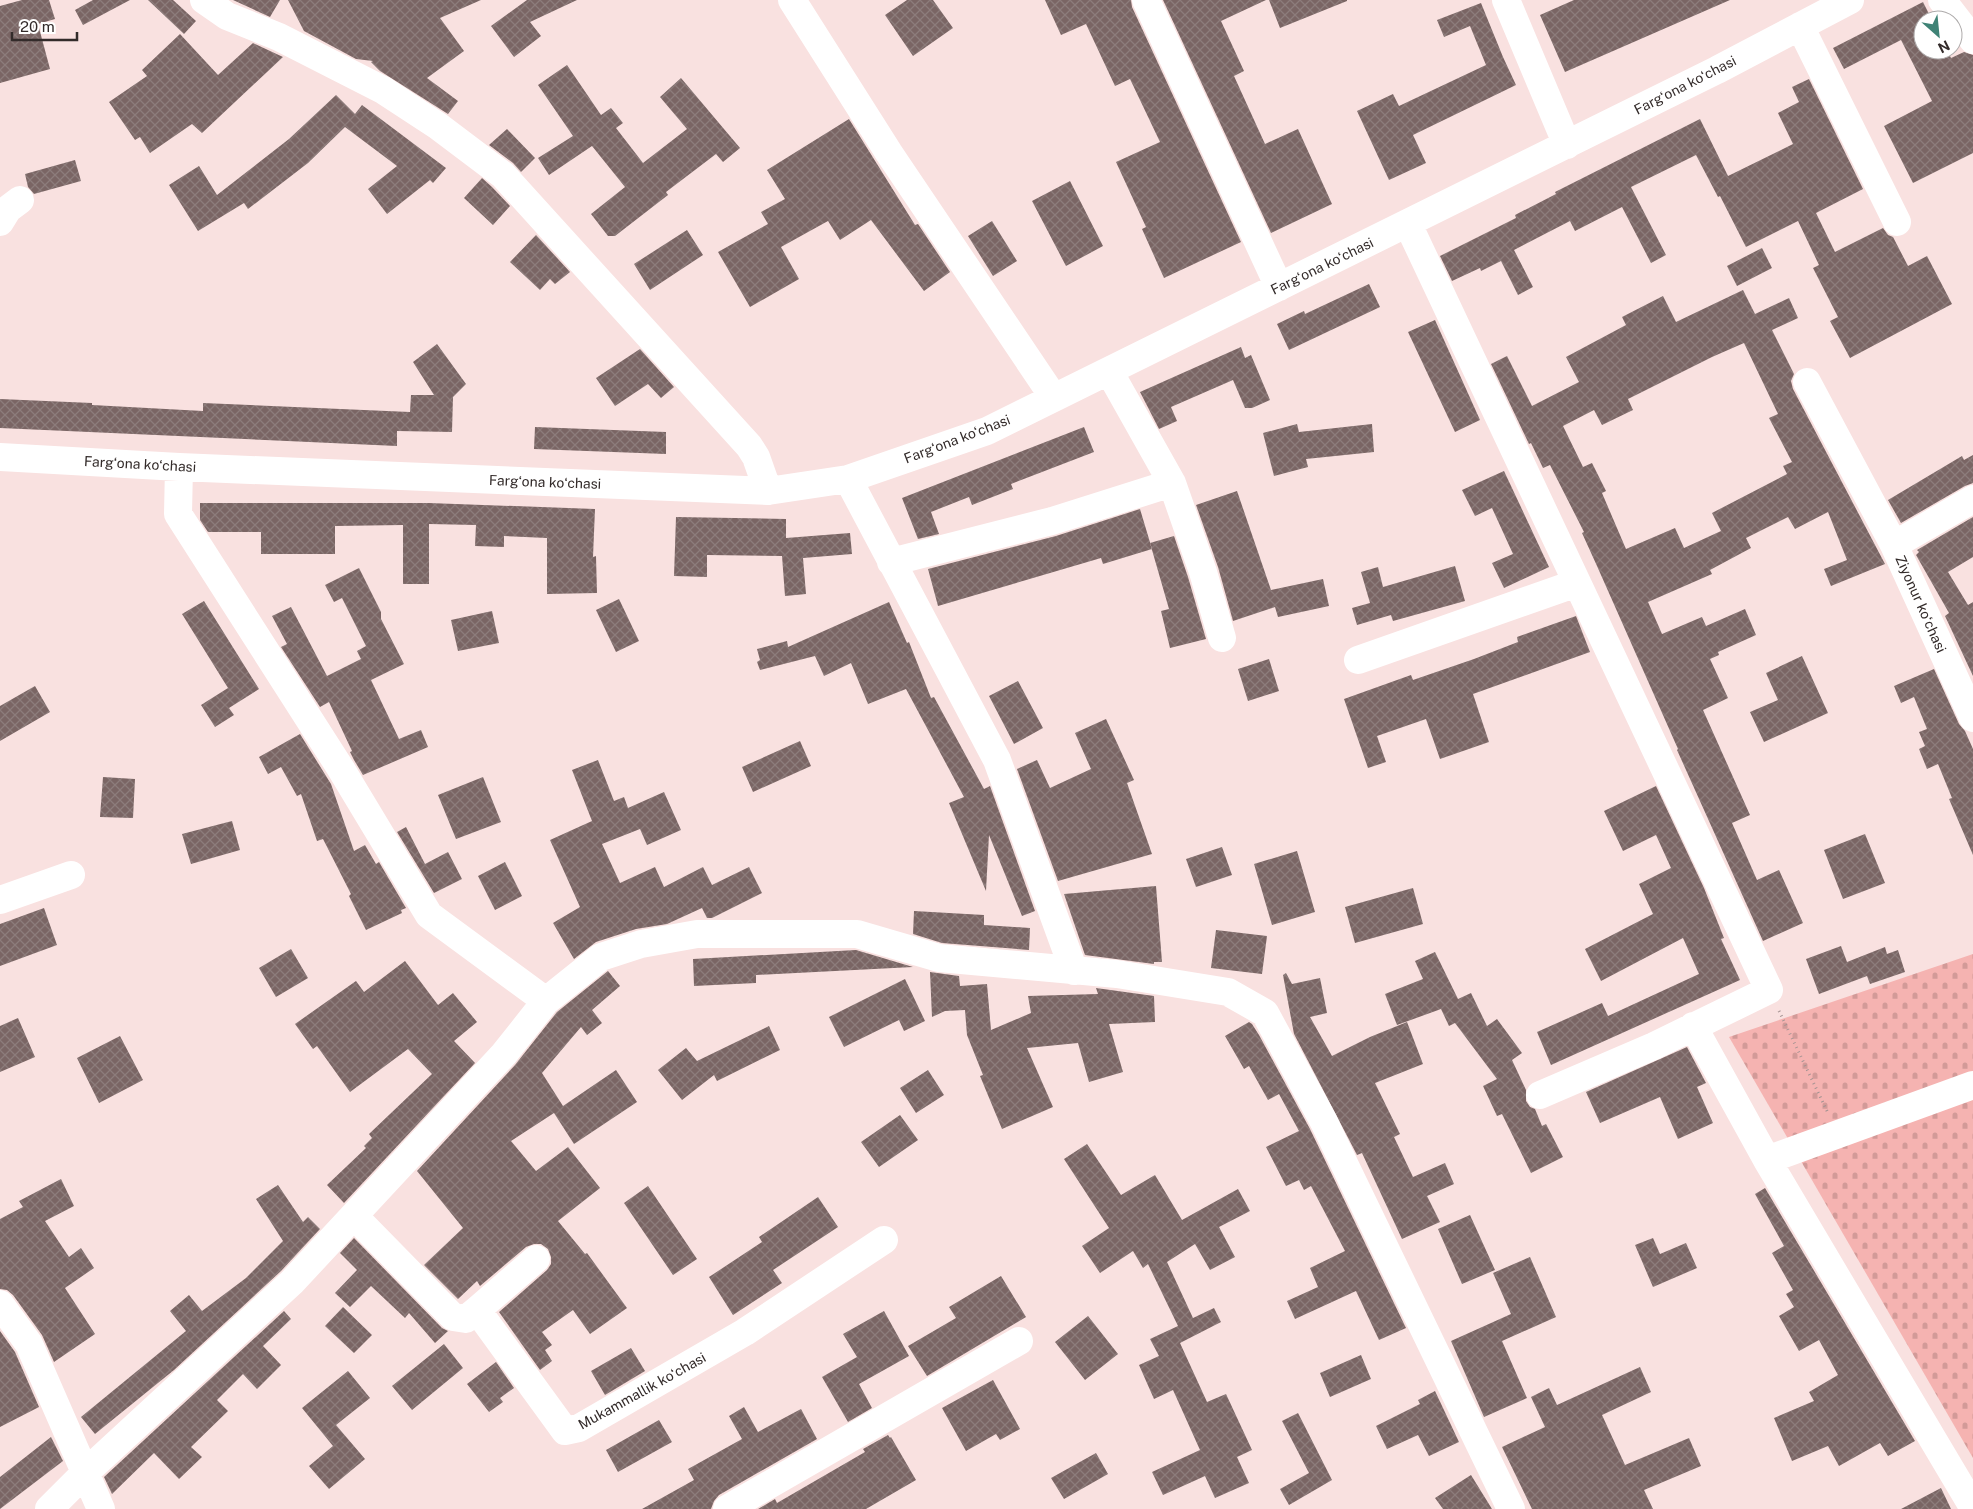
<svg xmlns="http://www.w3.org/2000/svg" width="1973" height="1509" font-family="'Public Sans',sans-serif">
	<style>
		.cemetery { fill: url(#cemetery-stones) }
		.building { fill: url(#building-cross-hatch); fill-rule: evenodd }
		.lines { fill: none; stroke-linecap: round; stroke-linejoin: round }
		.path { stroke: #a49392; stroke-width: 3; stroke-dasharray: 1 4; stroke-linecap: butt }
		.minor { stroke: #fff; stroke-width: 28 }
		.labels { text-anchor: middle; stroke-width: 5; stroke-linejoin: round; paint-order: stroke }
		.street-label { font-size: 14px; fill: #332b2a; stroke: #fff }
	</style>
	<defs>
		<pattern id="cemetery-stones" width="16" height="16" patternUnits="userSpaceOnUse" patternTransform="scale(1.25)"><rect width="16" height="16" fill="#f5b3b1"/><path d="M2 7V4a2 2 0 0 1 4 0v3zM10 15v-3a2 2 0 0 1 4 0v3z" fill="#d29a98"/></pattern>
		<pattern id="building-cross-hatch" width="8" height="8" patternUnits="userSpaceOnUse" patternTransform="scale(1.25)"><rect width="8" height="8" fill="#7a6564"/><path d="M0 0l8 8M0 8l8-8" fill="none" stroke="#8c7c7b"/></pattern>
	</defs>
	<rect width="100%" height="100%" fill="#f9e1e0"/>
	<!-- cemetery -->
	<path class="cemetery" d="M1973 954V1458L1729 1037Z"/>
	<!-- building -->
	<path class="building" d="M22 0H49L55 19 38 24 50 69 0 83V6Z
		M93 0H130L83 25 75 10Z
		M148 0H173L196 21 184 34Z
		M233 0H280L270 17Z
		M288 0H481L440 18 464 51 427 78 458 101 448 114 380 71 371 62 373 61 356 59 304 31Z
		M527 0H577L530 22 541 36 514 57 491 26Z
		M907 0H933L953 28 913 56 885 15Z
		M1045 0H1131L1132 7 1241 242 1164 278 1142 229 1146 227 1116 162 1160 142 1130 79 1115 86 1086 24 1061 35Z
		M1163 0H1266L1221 21 1244 71 1234 76 1265 144 1298 129 1332 204 1271 233Z
		M1269 0H1347V1L1280 28Z
		M1574 0H1730L1565 72 1540 15Z
		M1923 2 1932 20H1923V50H1947L1951 58 1964 52 1973 55V153L1913 183 1884 126 1932 101 1901 40 1844 69 1833 48Z
		M1481 3 1503 57 1516 85 1413 135 1426 163 1389 180 1357 111 1393 94 1399 106 1486 65 1470 26 1444 37 1437 20Z
		M180 34 218 75 253 43 283 57 202 133 192 124 150 153 140 137 135 140 109 102 147 76 142 70Z
		M567 65 601 115 611 108 623 123 616 128 643 163 687 129 660 97 681 78 740 148 723 162 716 154 666 192 668 195 615 236H608L591 214 625 187 592 146 549 175 538 158 573 136 538 85Z
		M1809 79 1863 189 1816 213 1835 252 1883 228 1888 235 1893 237 1908 266 1927 256 1952 304 1850 358 1830 321 1838 317 1813 268 1819 265 1798 221 1746 247 1720 196 1718 197 1696 155 1631 187 1666 255 1651 263 1622 207 1575 231 1570 221 1514 250 1533 287 1518 295 1501 261 1481 271 1480 268 1452 281 1440 256 1516 218 1515 215 1556 194 1555 192 1700 119 1728 176 1793 144 1778 113 1799 102 1792 87Z
		M336 95 355 114 362 105 446 168 433 183 430 180 387 214 368 189 397 166 345 127 308 163 248 209 244 203 198 231 169 185 199 166 217 195 289 139Z
		M849 119 915 225 918 224 950 272 924 291 871 220 840 240 828 221 781 247 799 279 750 307 718 252 768 224 761 212 785 199 767 170Z
		M507 129 535 158 521 172 513 163 489 145Z
		M75 160 81 181 34 194 28 187 25 174Z
		M482 178 492 187 510 206 493 225 464 198Z
		M1070 181 1103 246 1066 266 1032 201Z
		M992 221 1017 261 993 276 968 236Z
		M687 230 703 255 650 290 634 264Z
		M536 235 570 272 555 284 550 279 540 290 510 262Z
		M1762 248 1772 268 1737 286 1727 266Z
		M1369 284 1380 307 1289 350 1277 324 1304 311 1305 314Z
		M1743 290 1755 314 1789 298 1798 318 1772 330 1794 374 1791 381 1793 389 1885 564 1831 586 1824 569 1847 560 1828 512 1795 529 1788 517 1746 538 1751 548 1710 570 1712 574 1648 602 1662 634 1702 617 1706 626 1745 609 1756 635 1718 652 1719 655 1710 659 1728 698 1703 710 1750 815 1732 823 1757 880 1779 870 1803 923 1763 941 1677 750 1678 749 1597 566 1582 533 1584 532 1550 465 1543 468 1531 443 1529 444 1491 364 1507 356 1532 406 1579 382 1566 357 1626 325 1622 317 1663 296 1676 322ZM1744 343 1778 414 1769 418 1792 462 1783 466 1787 474 1712 513 1721 531 1684 548 1675 528 1626 549 1602 493 1606 491 1592 463 1583 467 1563 426 1594 410 1602 425 1633 410 1628 399 1712 357Z
		M1435 320 1480 420 1455 432 1408 332Z
		M437 344 466 384 453 397 452 432 397 431V446L0 428V399L92 403V405L203 411V403L410 412 411 395H434L413 362Z
		M1241 347 1245 358 1251 355 1270 400 1252 408H1245L1233 380 1171 407 1177 421 1159 429 1140 392Z
		M640 349 674 387 661 398 648 384 615 406 596 378Z
		M1297 424 1299 432 1372 424 1374 452 1306 459 1308 467 1274 476 1263 433Z
		M535 427 666 432V454L534 449Z
		M1084 427 1094 452 1011 484 1013 489 972 505 969 497 931 512 939 534 918 539 902 498Z
		M1973 455V483L1965 486 1901 523 1888 500 1962 456 1964 460Z
		M1504 471 1549 567 1504 588 1492 563 1513 554 1492 508 1475 516 1462 490Z
		M1237 491 1271 590 1323 579 1329 606 1278 617 1275 607 1233 621 1218 567 1196 505Z
		M200 503H429L595 509 593 557 596 556 597 593 547 594V538L504 536V547L475 546 476 525 429 524V584H403V525L335 526V554H261V532H208L200 520Z
		M1140 509 1152 549 1103 564 1101 558 938 606 928 569 1056 536Z
		M676 517 786 519V538L850 533 852 554 803 558 806 594 785 596 782 556 707 555V577L674 576Z
		M1973 517V557L1948 572 1968 605 1973 602V676L1945 616 1949 613 1916 555 1919 552 1917 550Z
		M1174 536 1188 577 1206 639 1170 648 1161 611 1169 609 1150 543Z
		M1455 566 1465 601 1393 621 1391 615 1357 625 1352 608 1370 603 1361 572 1378 567 1383 587Z
		M359 568 381 612V619L404 664 371 680 399 739 421 730 428 747 363 775 354 760 350 752 352 751 329 702 320 707 281 647 287 644 272 616 291 607 327 676 361 659 357 651 366 646 342 598 334 602 325 585Z
		M619 599 639 641 616 652 596 610Z
		M204 601 259 689 229 708 234 715 215 727 201 705 228 688 182 614Z
		M889 602 907 643 909 642 931 698 934 697 984 789 990 786 1035 911 1022 916 989 835 986 891 949 803 964 797 906 689 868 704 851 663 824 676 815 656 760 670 757 662 760 660 757 649 787 641 788 647Z
		M492 611 499 643 458 651 451 620Z
		M1576 616 1590 652 1473 694 1489 742 1440 759 1426 719 1377 736 1386 762 1368 768 1344 699 1411 675 1413 680 1474 659 1518 642 1517 637Z
		M1802 656 1828 713 1764 742 1750 712 1778 700 1766 673Z
		M1269 659 1279 691 1248 701 1238 669Z
		M1934 669 1959 724 1965 731 1973 749V855L1949 799 1952 798 1938 764 1927 769 1919 749 1925 746 1919 732 1927 729 1914 697 1901 703 1894 686Z
		M1018 681 1043 728 1014 744 989 696Z
		M35 686 50 712 0 741V706Z
		M1106 719 1134 780 1127 783 1152 854 1058 881 1017 769 1037 760 1050 788 1091 769 1075 733Z
		M300 734 331 784 354 851 365 845 376 864 379 862 406 908 401 910 402 913 366 930 349 896 351 894 323 839 317 841 301 794 297 796 281 767 268 774 259 757Z
		M800 741 811 766 753 792 742 767Z
		M598 760 614 801 624 797 628 808 664 792 681 830 647 845 640 829 602 844 620 883 655 867 664 887 703 867 712 885 749 867 762 893 712 918H707L702 908 667 924 636 929 596 942 574 959 553 923 580 907 550 840 592 821 572 770Z
		M103 777 135 779 133 818 100 817Z
		M483 777 501 822 456 839 438 795Z
		M1656 786 1704 888 1724 938 1721 939 1740 980 1551 1065 1537 1032 1602 1003 1608 1016 1699 974 1683 938 1601 981 1585 949 1653 914 1639 884 1671 868 1656 835 1623 851 1604 811Z
		M232 821 240 850 191 864 182 834Z
		M406 827 425 864 448 852 462 879 434 893 397 832Z
		M1865 834 1885 883 1843 899 1824 850Z
		M1222 847 1232 875 1196 887 1186 859Z
		M1297 851 1315 912 1272 925 1254 864Z
		M505 862 522 896 495 910 478 876Z
		M1156 886 1162 962H1154V964L1085 955 1064 894Z
		M1413 888 1423 924 1355 943 1345 907Z
		M44 908 57 945 0 966V924Z
		M914 911 984 915V925L1030 928 1029 950 942 943 913 934Z
		M1216 930 1267 936 1262 974 1211 968Z
		M1841 946 1847 962 1885 947 1887 954 1898 950 1905 972 1870 984 1867 976 1819 994 1806 959Z
		M291 949 308 978 276 997 259 968Z
		M856 950 913 967 756 975V983L694 986 693 959Z
		M1435 952 1458 999 1471 993 1487 1026 1497 1019 1522 1053 1512 1060 1526 1090V1101L1530 1107 1535 1109 1542 1126 1546 1124 1563 1157 1531 1173 1502 1114 1497 1116 1483 1086 1497 1079 1455 1023 1449 1026 1441 1009 1397 1025 1385 994 1423 979 1415 961Z
		M405 961 438 1005 453 993 477 1022 454 1041 475 1063 344 1203 327 1185 366 1148 364 1146 372 1138 369 1134 432 1074 408 1049 350 1092 317 1046 313 1049 295 1024 356 981 364 992Z
		M608 971 620 986 592 1010 602 1023 587 1035 581 1027 542 1073 563 1106 616 1070 637 1102 574 1144 554 1113 511 1141 536 1171 568 1147 600 1188 558 1221 585 1254 587 1253 627 1308 590 1334 573 1310 542 1332 552 1345 545 1350 552 1361 540 1370 499 1312 547 1270 551 1264V1257L548 1249 541 1244H534L526 1247 480 1286 477 1281 458 1299 424 1265 463 1228 417 1171 515 1065 557 1012Z
		M930 972 959 976 960 986 987 984 991 1030 1031 1013 1028 996 1098 994 1096 988 1154 996 1155 1022 1109 1024 1123 1072 1089 1082 1078 1043 1027 1048 1053 1107 1002 1129 980 1076 983 1075 967 1035 965 1010 945 1011 932 1017Z
		M1286 973 1292 984 1320 978 1327 1013 1310 1017 1332 1056 1370 1037 1407 1022 1423 1064 1375 1083 1400 1134 1394 1137 1413 1177 1445 1163 1454 1184 1427 1196 1440 1222 1402 1239 1362 1153 1357 1155 1294 1034 1283 975Z
		M905 979 925 1021 904 1031 899 1020 844 1047 829 1017Z
		M18 1018 35 1057 0 1072V1026Z
		M1249 1022 1252 1024 1259 1035 1310 1129 1406 1328 1379 1340 1356 1291 1295 1319 1287 1301 1318 1287 1310 1268 1345 1251 1311 1186 1304 1190 1299 1180 1286 1186 1266 1147 1299 1131 1279 1094 1268 1100 1249 1066 1244 1069 1225 1036Z
		M769 1026 780 1050 717 1081 714 1075 682 1100 658 1070 686 1048 697 1061Z
		M120 1036 143 1080 99 1103 77 1058Z
		M1687 1047 1706 1083 1697 1087 1713 1123 1678 1139 1660 1097 1600 1123 1586 1092Z
		M928 1070 944 1095 916 1113 900 1088Z
		M900 1115 918 1140 879 1167 861 1142Z
		M1087 1144 1121 1195 1155 1175 1182 1220 1238 1189 1250 1211 1219 1227 1235 1257 1210 1270 1195 1244 1167 1262 1193 1318 1214 1308 1221 1322 1180 1343 1207 1402 1226 1394 1252 1450 1237 1457 1249 1483 1215 1498 1205 1476 1163 1495 1152 1472 1200 1450 1173 1390 1154 1399 1139 1365 1159 1356 1150 1339 1178 1326 1148 1264 1143 1268 1133 1251 1100 1273 1082 1246 1109 1228 1064 1159Z
		M61 1179 74 1206 45 1221 69 1257 81 1248 94 1268 65 1288 95 1334 54 1362 42 1335 13 1295 7 1290 0 1289V1219L23 1207 19 1201Z
		M278 1185 303 1222 308 1217 320 1229 281 1271 174 1370 95 1434 81 1417 186 1331 170 1311 189 1295 202 1311 246 1278 283 1241 256 1199Z
		M648 1186 697 1259 673 1275 624 1203Z
		M1765 1188 1915 1441 1888 1456 1880 1443 1839 1466 1828 1446 1792 1461 1774 1418 1814 1401 1809 1392 1838 1375 1819 1340 1799 1351 1779 1316 1794 1307 1786 1294 1793 1290 1772 1253 1784 1246 1755 1194Z
		M818 1197 838 1227 773 1270 782 1283 733 1315 709 1277 762 1242 759 1237Z
		M1470 1215 1495 1270 1462 1284 1438 1229Z
		M354 1238 442 1328 448 1331 435 1343 409 1313 405 1318 371 1286 350 1307 335 1293 357 1270 340 1253Z
		M1653 1238 1660 1254 1686 1243 1697 1268 1653 1287 1635 1245Z
		M1530 1257 1556 1317 1502 1341 1527 1398 1484 1417 1451 1341 1511 1314 1493 1273Z
		M1001 1276 1026 1317 927 1376 908 1346 956 1318 949 1307Z
		M343 1307 372 1335 354 1353 325 1326Z
		M284 1311 291 1319 263 1346 281 1365 257 1389 243 1374 217 1400 228 1411 191 1447 202 1457 179 1479 154 1453 112 1494 104 1477Z
		M884 1311 909 1356 859 1384 872 1408 848 1422 822 1377 857 1357 843 1334Z
		M1088 1316 1118 1354 1085 1380 1055 1342Z
		M0 1331 15 1352 39 1407 0 1427Z
		M444 1344 463 1368 412 1410 392 1386Z
		M631 1348 645 1371 605 1395 591 1371Z
		M1361 1355 1371 1379 1330 1397 1320 1373Z
		M496 1362 514 1388 500 1398 503 1402 489 1412 467 1384Z
		M1640 1367 1651 1392 1602 1415 1625 1465 1689 1438 1701 1466 1644 1490 1653 1509H1532L1502 1447 1545 1427 1531 1397 1549 1388 1557 1405Z
		M348 1371 370 1398 336 1425 365 1459 329 1489 309 1466 333 1446 302 1408Z
		M993 1380 1020 1429 1000 1440 996 1434 966 1451 942 1408Z
		M1435 1391 1459 1442 1429 1456 1418 1435 1387 1449 1376 1426 1420 1404 1418 1400Z
		M744 1407 758 1432 801 1409 817 1439 719 1495 714 1501 711 1509H642L694 1480 688 1469 742 1439 729 1416Z
		M1298 1413 1332 1480 1289 1505 1280 1489 1309 1473 1282 1421Z
		M659 1420 672 1442 618 1472 606 1450Z
		M888 1435 890 1438 891 1437 916 1480 866 1509H758L775 1499 777 1503 865 1452 863 1449Z
		M51 1437 63 1461 0 1509V1477Z
		M1096 1453 1108 1474 1064 1499 1051 1478Z
		M1471 1475 1492 1509H1443L1435 1498Z
		M1941 1488 1951 1509H1901Z"/>
	<g class="lines">
		<!-- path -->
		<path class="path" d="M1779 1011 1828 1113"/>
		<!-- minor -->
		<path class="minor" d="M204 0 227 16 279 37 383 90 438 126 503 175 749 446 756 457 768 491
			M792 0 889 153 1054 398
			M1146 0 1279 287
			M1506 0 1567 145
			M1942 0 1973 40
			M1800 26 1897 222
			M0 222 8 209 20 200
			M1408 224 1769 990 1654 1046 1540 1095
			M1109 371 1172 483 1203 572 1222 638
			M1807 382 1894 545
			M0 457 179 467 768 491 848 479 987 431 1717 70 1850 0
			M179 467 178 514 341 769 429 915 546 1001
			M848 479 997 760 1074 971
			M1973 499 1894 545 1973 718
			M891 562 1052 521 1172 483
			M1358 660 1577 583
			M0 900 71 875
			M1693 1026 1767 1160 1973 1507
			M1767 1160 1973 1085
			M354 1216 453 1317 466 1319 477 1310 565 1431 579 1428 745 1332 884 1240
			M0 1304 29 1344 101 1509
			M477 1310 536 1259
			M49 1509 86 1472 292 1282 504 1054 546 1001 601 957 641 944 697 934H857L939 958 1117 974 1228 992 1265 1013 1324 1122 1511 1509
			M727 1509 1019 1341"/>
	</g>
	<g class="labels">
		<!-- street labels -->
		<g class="street-label">
			<text transform="translate(1685 85) rotate(-27)" y="5">Fargʻona koʻchasi</text>
			<text transform="translate(1322 266) rotate(-26)" y="5">Fargʻona koʻchasi</text>
			<text transform="translate(957 439) rotate(-21)" y="5">Fargʻona koʻchasi</text>
			<text transform="translate(140 464) rotate(3)" y="5">Fargʻona koʻchasi</text>
			<text transform="translate(545 482) rotate(2)" y="5">Fargʻona koʻchasi</text>
			<text transform="translate(1921 604) rotate(66)" y="5">Ziyonur koʻchasi</text>
			<text transform="translate(642 1391) rotate(-29)" y="5">Mukammallik koʻchasi</text>
		</g>
	</g>
	<!-- north arrow -->
	<g transform="translate(1938 35) rotate(153)"><circle r="24" fill="#ffffff" stroke="#adaaaa"/>
	<path d="M0-4L9 19L0 12L-9 19Z" fill="#3f8376"/>
	<text y="-8" font-size="14" font-weight="bold" text-anchor="middle" fill="#332b2a">N</text>
	</g>
	<!-- scale -->
	<path d="M12 32v8h65v-8" fill="none" stroke="#332b2a" stroke-width="2.5"/>
	<text x="20" y="32" font-size="15" fill="#332b2a" stroke="#ffffff" stroke-width="4" paint-order="stroke">20 m</text>
</svg>
